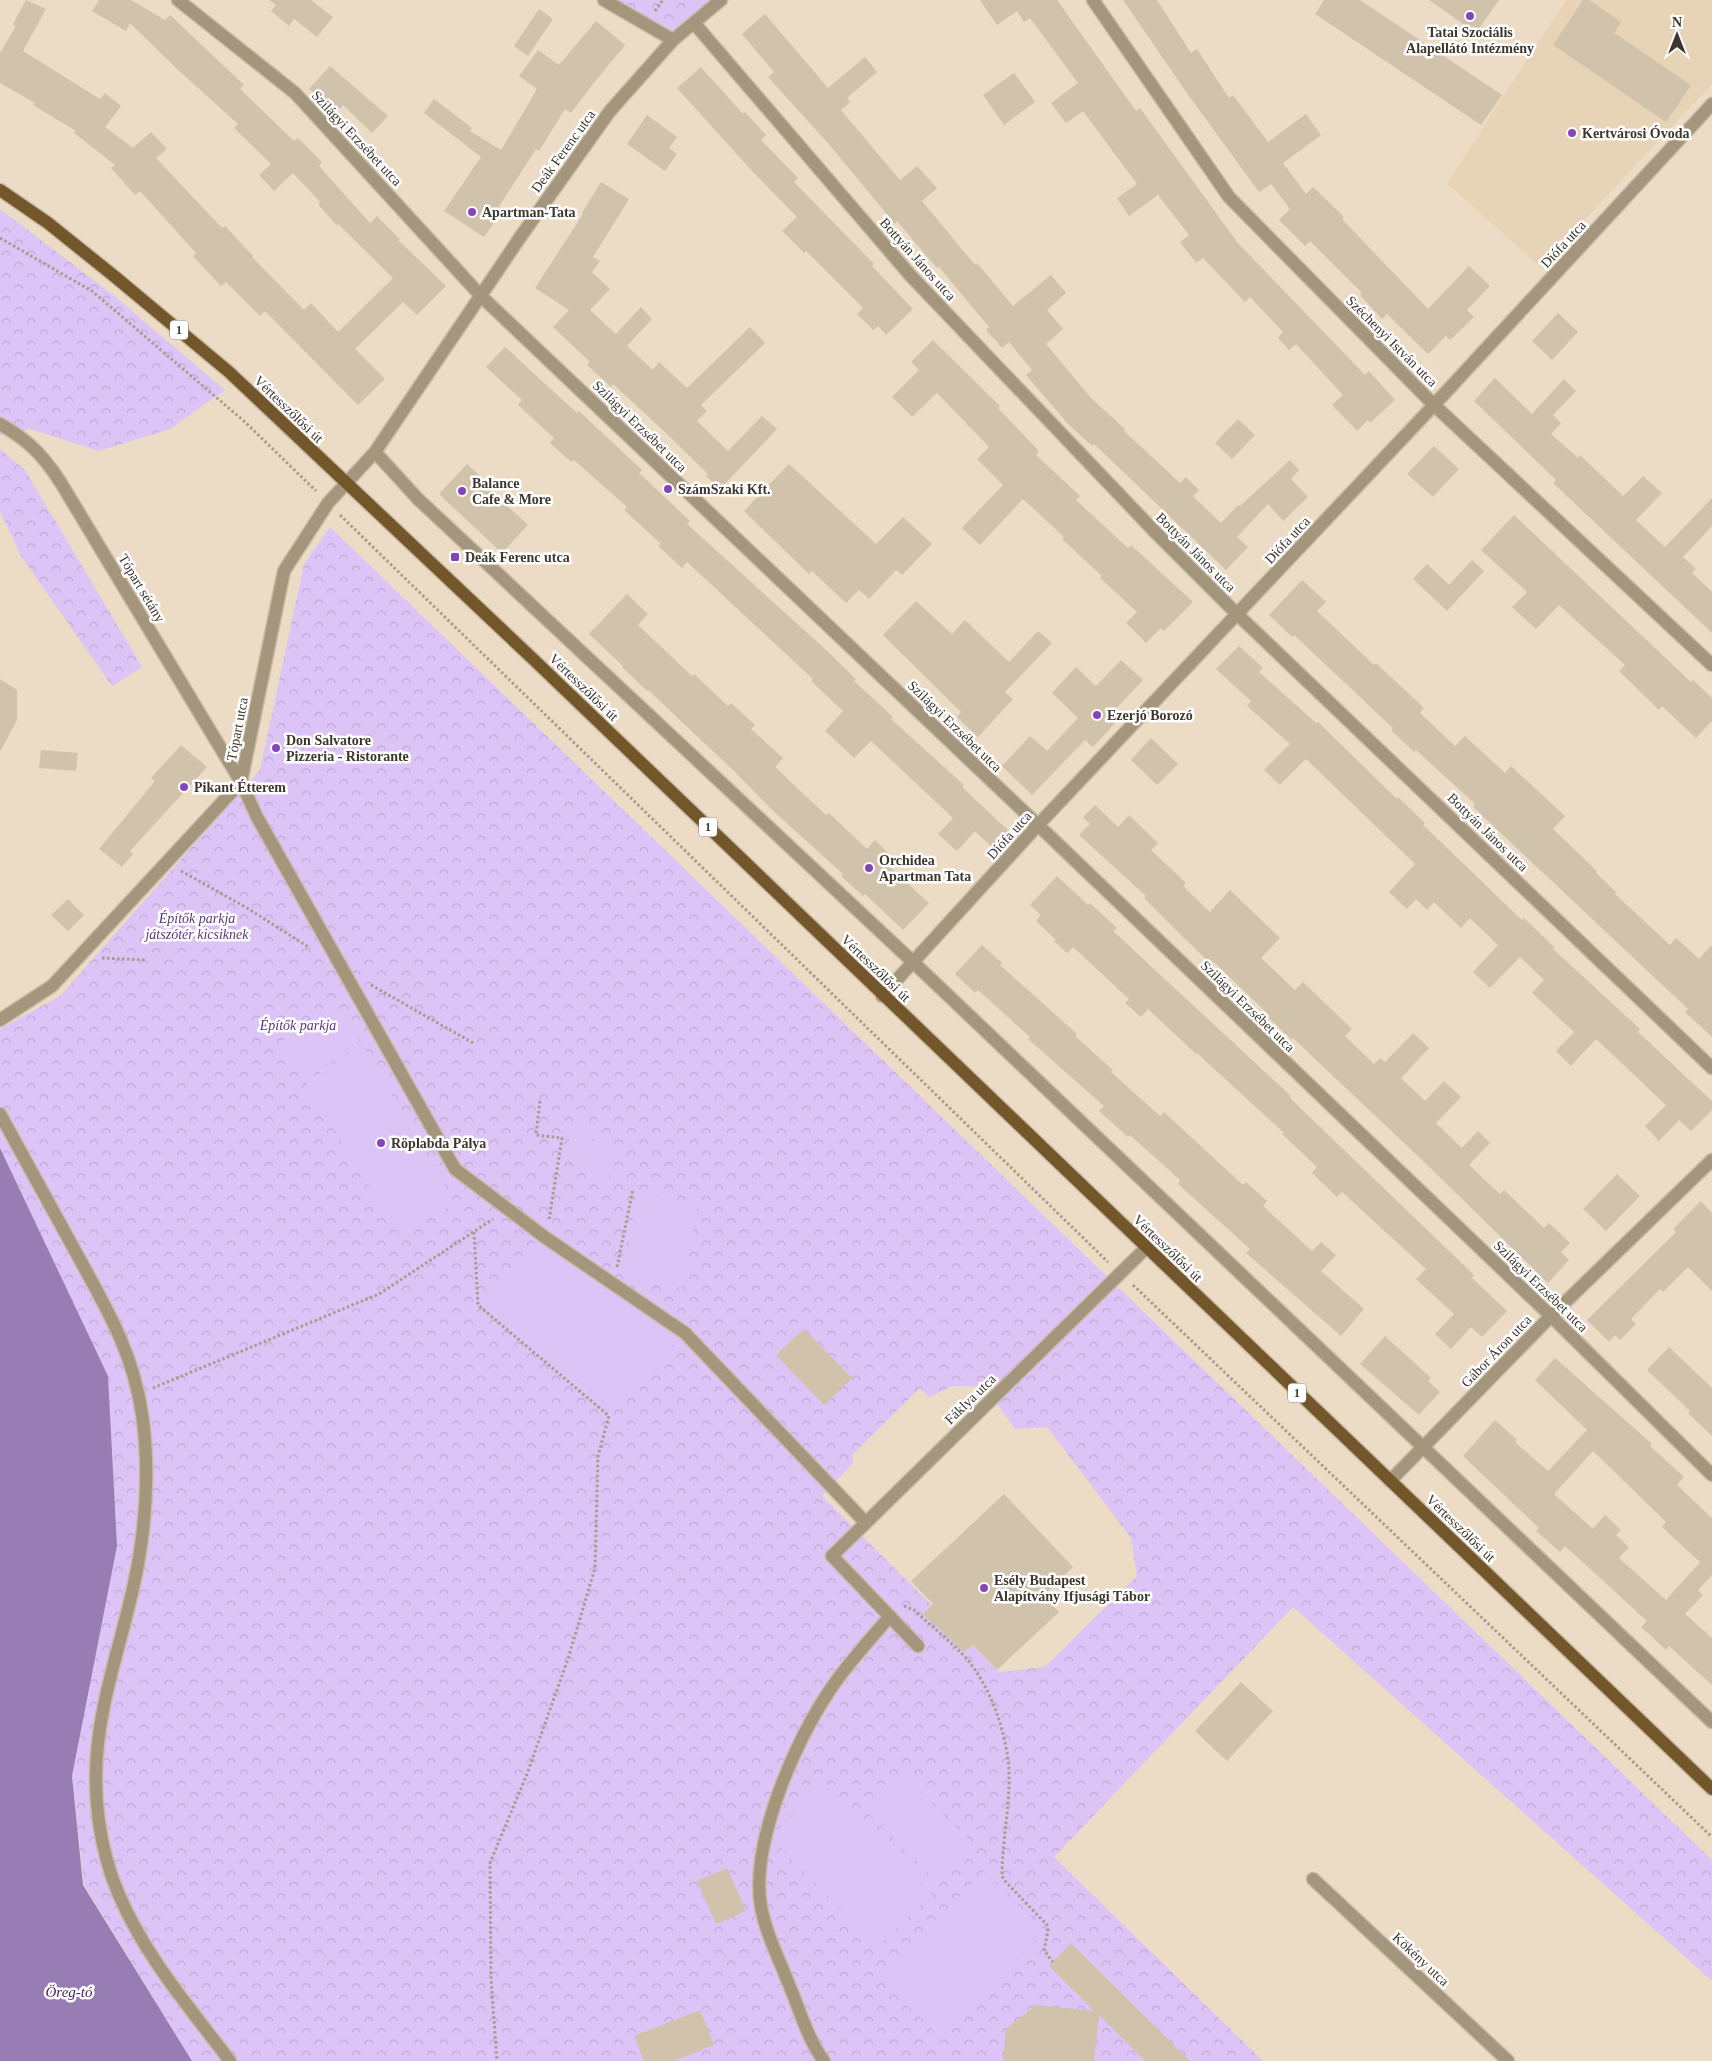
<svg xmlns="http://www.w3.org/2000/svg" width="1712" height="2061" font-family="'Times New Roman',serif">
	<style>
		.built { fill: #e7d3b5 }
		.forest { fill: url(#forest-crowns); fill-rule: evenodd }
		.garden { fill: #dcc4f6 }
		.water { fill: #977db3 }
		.building { fill: #d1c2ab; fill-rule: evenodd }
		.lines { fill: none; stroke-linecap: round; stroke-linejoin: round }
		.service-casing { stroke: #c9bba7; stroke-width: 15 }
		.minor-casing { stroke: #c9bba7; stroke-width: 15 }
		.primary-casing { stroke: #c9bba7; stroke-width: 15 }
		.path { stroke: #a89c8b; stroke-width: 3; stroke-dasharray: 2.5 2.5; stroke-linecap: butt }
		.service { stroke: #a4957d; stroke-width: 12 }
		.minor { stroke: #a4957d; stroke-width: 12 }
		.primary { stroke: #73572a; stroke-width: 12 }
		.poi-dot { fill: #8545ba; stroke: #fff; stroke-width: 2 }
		.labels { text-anchor: middle; stroke-width: 5; stroke-linejoin: round; paint-order: stroke }
		.shield { fill: #fff; stroke: #76726c; stroke-width: 1 }
		.shield-label { font-size: 12px; font-weight: bold; fill: #3c362d }
		.poi-label { font-size: 14px; font-weight: bold; fill: #3c362d; stroke: #fff; text-anchor: start }
		.street-label { font-size: 14px; fill: #3c362d; stroke: #fff }
		.park-label { font-size: 14px; font-style: italic; fill: #5b377c; stroke: #fff }
		.water-label { font-size: 15px; font-style: italic; fill: #482466; stroke: #fff }
	</style>
	<defs>
		<pattern id="forest-crowns" width="20" height="18" patternUnits="userSpaceOnUse" patternTransform="scale(1.25)"><rect width="20" height="18" fill="#dcc4f6"/><path d="M2 6a3 3 0 1 1 6 0M12 15a3 3 0 1 1 6 0" fill="none" stroke="#bea9d3"/></pattern>
	</defs>
	<rect width="100%" height="100%" fill="#ecdcc5"/>
	<!-- built -->
	<path class="built" d="M1566 0H1712V84L1540 267 1447 183Z"/>
	<!-- forest -->
	<path class="forest" d="M602 0H721L673 40Z
		M0 209 113 295 225 390 170 429 99 451 30 429 0 435Z
		M0 449 25 470 142 667 112 686 21 556 0 511Z
		M330 527 1712 1860V1981L1293 1607 1054 1857 1263 2061H192L84 1885 72 1776 117 1546 108 1376 0 1148V1029L60 996 260 770 304 564ZM952 1386 985 1387 1015 1429 1047 1427 1131 1538 1137 1576 1045 1667 1000 1672 997 1670 822 1496 853 1463 852 1455 920 1388 929 1397Z"/>
	<!-- garden -->
	<path class="garden" d="M338 1006 361 1044 303 1079 280 1042Z
		M364 1047 455 1204 398 1233 305 1082Z
		M573 1121 595 1125 588 1164 566 1160Z
		M594 1138 615 1142 608 1180 587 1176Z
		M638 1192 698 1204 682 1288 622 1277Z
		M538 1238 679 1338 613 1409 484 1301Z
		M904 1776 973 1844 937 1881 868 1813Z
		M824 1784 932 1894 878 1946 770 1837Z
		M983 1871 1045 1930 942 2038 880 1980Z"/>
	<!-- water -->
	<path class="water" d="M0 1148 108 1376 117 1546 72 1776 83 1885 192 2061H0Z"/>
	<!-- building -->
	<path class="building" d="M26 0 46 9 23 51 100 99 105 93 121 106 105 127 133 148 151 132 167 149 156 158 222 228 225 226 253 256 252 257 304 310 311 303 338 332 393 278 338 224 337 226 318 204 320 202 293 173 274 191 259 175 271 164 234 128 238 124 176 68 130 23 126 31 92 11 99 0H131L165 20 170 15 244 85 240 89 294 141 298 138 322 162 319 166 370 223 377 216 400 239 398 240 446 286 417 315 403 302 355 349 385 379 358 405 265 311 260 316 226 282 221 286 193 256 196 253 140 191 135 195 111 168 115 165 74 133 76 131 33 105 35 103 0 83V53L16 26 13 24Z
		M269 0H311L333 17 317 37 294 19 289 26 271 11 276 5Z
		M980 0H1057L1136 111 1140 108 1237 242 1365 375 1369 371 1395 400 1370 423 1368 420 1357 431 1332 405 1343 395 1296 344 1289 350 1278 338 1283 332 1250 297 1245 302 1203 258 1196 263 1180 242 1189 235 1158 195 1129 216 1117 198 1137 184 1083 111 1066 123 1051 103 1078 83 1030 18 1024 22 1017 11 997 25Z
		M1123 0H1157L1191 53 1197 49 1229 98 1233 95 1268 142 1306 114 1321 135 1283 163 1306 194 1313 187 1344 217 1342 219 1428 309 1469 266 1490 286 1467 310 1474 317 1450 340 1446 336 1428 354 1387 314 1382 319 1360 295 1362 293 1310 241 1305 246 1279 220 1290 209 1271 184 1259 192 1189 96Z
		M1324 0H1360L1502 95 1481 125 1315 14Z
		M1429 0H1499L1476 33Z
		M1583 0H1589L1621 22 1614 33 1691 85 1666 122 1553 45Z
		M539 9 553 19 528 56 514 46Z
		M765 14 828 88 865 57 877 72 847 98 850 102 841 110 900 180 917 166 937 188 922 201 975 265 977 263 1013 306 1051 275 1066 293 1047 310 1063 329 1046 344 1091 398 1125 429 1124 431 1180 483 1186 477 1199 490 1193 496 1221 523 1238 505 1240 506 1290 460 1299 470 1291 479 1308 497 1283 521 1268 504 1237 537 1248 547 1226 570 1094 444 1092 446 1068 424 1026 375 1032 370 1009 342 1002 348 986 330 989 327 939 267 937 268 897 221 895 224 827 142 768 77 774 72 742 34Z
		M596 21 625 45 593 84 571 113 565 109 539 151 536 149 496 211 500 214 484 237 444 211 481 157 424 113 434 99 472 128 470 131 501 150 537 89 519 76 538 50 559 65Z
		M330 66 388 116 372 133 343 105 336 113 309 89Z
		M701 67 743 114 745 112 766 135 761 140 798 178 794 182 874 264 872 266 913 309 886 335 878 326 873 330 857 314 863 308 806 251 804 253 782 231 797 217 753 172 677 88Z
		M1014 73 1035 102 1004 125 983 95Z
		M647 115 677 137 669 148 677 154 665 171 627 144Z
		M601 182 629 199 593 257 600 261 592 272 610 289 590 310 616 334 641 307 652 319 627 346 653 370 659 362 687 388 750 327 765 343 701 405 707 411 697 421 728 451 762 416 777 429 720 489 706 476 708 474 668 435 613 384 611 387 587 365 590 362 553 327 569 310 535 288 583 214 582 213Z
		M1558 313 1578 332 1552 360 1532 341Z
		M933 340 1000 406 998 408 1039 451 1036 455 1080 496 1076 500 1128 548 1131 545 1193 602 1164 631 1161 628 1146 643 1126 623 1137 612 1100 578 1102 576 1062 539 1064 537 1023 499 980 545 962 528 1003 485 977 459 989 447 937 393 912 417 892 397 919 370 911 362Z
		M505 347 577 413 579 411 642 470 639 473 690 521 687 524 824 648 856 679 854 681 893 717 891 719 964 785 962 787 1010 832 994 849 975 831 957 851 938 834 953 818 871 741 854 758 825 731 843 711 811 681 813 679 687 562 682 568 658 546 661 544 624 510 627 507 574 460 571 462 550 443 554 438 518 405 522 400 486 367Z
		M1495 378 1532 414 1564 379 1576 391 1553 415 1561 423 1551 434 1578 458 1580 455 1623 496 1643 476 1662 493 1636 520 1665 547 1712 498V526L1683 557 1696 569 1692 573 1712 592V633L1553 483 1556 480 1474 401Z
		M1238 419 1255 435 1232 459 1215 443Z
		M1434 446 1459 469 1433 497 1407 474Z
		M467 464 492 487 490 490 528 525 502 553 439 494Z
		M789 464 876 544 903 517 932 544 902 575 896 570 869 599 859 590 846 603 812 571 809 574 744 511Z
		M1514 515 1691 682 1693 680 1712 698V721L1696 738 1662 706 1659 710 1619 671 1625 665 1559 605 1536 629 1512 607 1527 592 1481 550Z
		M1472 560 1484 571 1447 611 1413 579 1427 564 1449 585Z
		M1302 580 1326 602 1317 611 1374 665 1376 663 1424 708 1420 713 1455 746 1465 736 1505 773 1511 766 1565 816 1553 829 1597 871 1596 873 1616 892 1615 894 1670 945 1676 938 1699 959 1712 945V1037L1685 1012 1688 1009 1473 807 1475 804 1416 750 1414 752 1391 730 1393 728 1294 635 1292 637 1269 615Z
		M627 594 648 614 638 625 692 676 694 674 728 706 731 703 755 725 751 729 783 758 775 767 826 815 829 813 867 849 875 840 896 861 890 867 929 903 903 930 865 894 863 896 841 876 843 874 770 808 733 770 648 690 647 691 622 667 623 666 589 634Z
		M916 601 952 634 965 620 1009 662 1038 631 1052 643 1005 692 1013 699 978 737 957 717 961 712 883 635Z
		M1239 646 1263 668 1259 672 1316 723 1318 722 1397 799 1398 797 1425 823 1423 825 1522 920 1524 918 1555 948 1553 949 1640 1029 1638 1032 1712 1101V1110L1691 1131 1679 1120 1659 1141 1645 1126 1666 1105 1596 1039 1571 1066 1556 1051 1574 1032 1532 993 1544 980 1520 957 1490 988 1473 972 1498 945 1470 918 1461 928 1434 902 1427 910 1416 899 1407 909 1389 892 1415 864 1306 759 1280 785 1264 770 1290 744 1247 706 1251 701 1216 669Z
		M1121 660 1143 680 1110 715 1117 721 1093 747 1085 740 1032 795 1002 766 1030 736 1047 751 1078 718 1052 693 1076 667 1096 686Z
		M0 679 17 690V720L0 752Z
		M1151 738 1178 764 1157 785 1131 760Z
		M181 745 207 767 130 851 133 854 122 867 99 849 155 781 151 778Z
		M41 750 78 753 76 771 39 768Z
		M1095 805 1118 827 1129 815 1158 843 1151 850 1186 883 1183 886 1210 912 1230 890 1280 938 1261 958 1295 990 1303 982 1352 1029 1345 1036 1374 1064 1380 1058 1385 1062 1413 1033 1429 1048 1401 1078 1425 1101 1444 1081 1461 1097 1436 1123 1462 1148 1478 1131 1490 1143 1469 1165 1500 1194 1504 1190 1544 1228 1549 1223 1570 1243 1561 1252 1569 1260 1548 1283 1422 1160 1293 1038 1292 1040 1268 1017 1270 1016 1214 962 1212 965 1184 938 1144 898 1146 896 1079 835 1090 824 1083 817Z
		M1057 876 1088 905 1090 903 1117 928 1113 931 1291 1096 1290 1098 1474 1275 1472 1278 1507 1311 1482 1337 1471 1327 1451 1349 1435 1334 1454 1314 1416 1279 1426 1269 1342 1192 1337 1197 1312 1173 1317 1167 1282 1134 1284 1133 1197 1053 1196 1054 1148 1009 1141 1017 1125 1003 1129 999 1073 947 1067 953 1054 941 1056 940 1036 921 1041 915 1030 905Z
		M68 899 84 915 68 931 51 915Z
		M982 945 1002 963 1000 965 1077 1034 1075 1036 1113 1070 1111 1072 1160 1116 1164 1112 1243 1185 1246 1182 1267 1201 1263 1206 1312 1251 1321 1242 1336 1255 1321 1271 1364 1309 1341 1336 1246 1253 1250 1249 1178 1184 1180 1180 1130 1135 1128 1137 1099 1111 1104 1106 1028 1039 1030 1037 978 990 975 993 955 974Z
		M1617 1174 1640 1196 1606 1231 1583 1209Z
		M1701 1201 1712 1213V1291L1688 1267 1663 1292 1660 1289 1631 1319 1636 1324 1620 1340 1615 1335 1609 1342 1587 1320 1676 1232 1673 1229Z
		M804 1329 852 1378 824 1405 776 1355Z
		M1385 1336 1431 1378 1428 1381 1440 1392 1419 1415 1360 1364Z
		M1669 1347 1712 1388V1436L1688 1413 1690 1411 1647 1370Z
		M1555 1358 1652 1444 1650 1446 1684 1477 1677 1485 1712 1518V1575L1698 1590 1703 1595 1685 1614 1712 1638V1685L1669 1646 1666 1650 1641 1627 1647 1621 1565 1546 1560 1552 1536 1531 1539 1528 1463 1456 1495 1420 1517 1440 1515 1442 1548 1471 1587 1430 1535 1380ZM1593 1451 1666 1522 1662 1527 1700 1562 1666 1600 1619 1558 1629 1547 1616 1535 1621 1530 1605 1515 1593 1529 1554 1494Z
		M1004 1494 1073 1567 1043 1596 1059 1612 997 1670 973 1645 964 1652 923 1614 933 1604 911 1581Z
		M1241 1682 1273 1711 1227 1761 1195 1731Z
		M727 1868 746 1911 716 1924 697 1881Z
		M1071 1943 1190 2061H1145L1099 2015 1094 2061H1003L1006 2029 1036 2005 1094 2011 1049 1966Z
		M700 2010 714 2045 674 2061H644L634 2036Z"/>
	<g class="lines">
		<!-- service casing -->
		<g class="service-casing">
			<path id="service" d="M0 1114C26 1162 53 1210 79 1258 108 1311 133 1353 142 1414 149 1462 147 1510 139 1558 129 1620 105 1680 98 1743 92 1793 99 1849 119 1895 145 1956 190 2008 230 2061
				M832 1556 918 1646
				M1313 1879 1508 2061
				M824 2061C807 2038 799 2008 788 1982 778 1957 766 1933 761 1907 750 1844 795 1741 830 1690 847 1664 870 1640 890 1616"/>
		</g>
		<!-- minor casing -->
		<g class="minor-casing">
			<path id="minor" d="M178 0 295 93 481 296 1038 825 1551 1316 1712 1475
				M604 0 673 40
				M1093 0 1229 197 1434 405 1712 665
				M694 23 910 275 1156 533 1237 614 1712 1068
				M0 424C28 440 43 455 61 483L241 782 257 817 455 1169 546 1238 685 1333 866 1523
				M375 452 418 499 913 962 1712 1722
				M882 996 1038 825 1434 405 1712 104
				M0 1020 52 986 241 782 284 571 328 503 375 452 521 236 610 111 673 40 721 0
				M1390 1481 1551 1316 1712 1160
				M832 1556 1146 1248"/>
		</g>
		<!-- primary casing -->
		<g class="primary-casing">
			<path id="primary" d="M0 190 48 223 114 276 229 372 533 659 1712 1789"/>
		</g>
		<!-- path -->
		<path class="path" d="M655 11 663 0
			M0 238 92 291 245 422 316 491
			M340 515 1108 1262
			M181 871 247 908 310 948
			M102 958 145 960
			M371 985 475 1044
			M540 1101 536 1135 562 1138 549 1220
			M474 1232 478 1305 609 1416 598 1456 595 1568 568 1659 527 1774 490 1863 491 1979 497 2061
			M617 1267 633 1189
			M1133 1285 1712 1837
			M153 1388 379 1294 493 1219
			M904 1606 914 1610C931 1626 949 1640 965 1657 990 1684 1008 1736 1009 1773 1010 1807 1002 1841 1002 1876L1004 1880 1047 1925 1048 1930 1044 1951 1053 1962"/>
		<!-- service -->
		<use href="#service" class="service"/>
		<!-- minor -->
		<use href="#minor" class="minor"/>
		<!-- primary -->
		<use href="#primary" class="primary"/>
	</g>
	<!-- markers -->
	<g class="poi-dot">
		<circle cx="1470" cy="16" r="5"/>
		<circle cx="1572" cy="133" r="5"/>
		<circle cx="472" cy="212" r="5"/>
		<circle cx="668" cy="489" r="5"/>
		<circle cx="462" cy="491" r="5"/>
		<rect x="450" y="552" width="10" height="10" rx="2.5"/>
		<circle cx="1097" cy="715" r="5"/>
		<circle cx="276" cy="748" r="5"/>
		<circle cx="184" cy="787" r="5"/>
		<circle cx="869" cy="868" r="5"/>
		<circle cx="381" cy="1143" r="5"/>
		<circle cx="984" cy="1588" r="5"/>
	</g>
	<g class="labels">
		<!-- shield labels -->
		<g class="shield">
			<rect x="170" y="320.5" width="18" height="19" rx="4"/>
			<rect x="699" y="817.5" width="18" height="19" rx="4"/>
			<rect x="1288" y="1383.5" width="18" height="19" rx="4"/>
		</g>
		<g class="shield-label">
			<text x="179" y="334">1</text>
			<text x="708" y="831">1</text>
			<text x="1297" y="1397">1</text>
		</g>
		<!-- poi labels -->
		<g class="poi-label">
			<text x="1470" y="37" text-anchor="middle">Tatai Szociális<tspan x="1470" dy="16">Alapellátó Intézmény</tspan></text>
			<text x="1582" y="138">Kertvárosi Óvoda</text>
			<text x="482" y="217">Apartman-Tata</text>
			<text x="472" y="488">Balance<tspan x="472" dy="16">Cafe &amp; More</tspan></text>
			<text x="678" y="494">SzámSzaki Kft.</text>
			<text x="465" y="562">Deák Ferenc utca</text>
			<text x="1107" y="720">Ezerjó Borozó</text>
			<text x="286" y="745">Don Salvatore<tspan x="286" dy="16">Pizzeria - Ristorante</tspan></text>
			<text x="194" y="792">Pikant Étterem</text>
			<text x="879" y="865">Orchidea<tspan x="879" dy="16">Apartman Tata</tspan></text>
			<text x="391" y="1148">Röplabda Pálya</text>
			<text x="994" y="1585">Esély Budapest<tspan x="994" dy="16">Alapítvány Ifjusági Tábor</tspan></text>
		</g>
		<!-- street labels -->
		<g class="street-label">
			<text transform="translate(357 138) rotate(47)" y="5">Szilágyi Erzsébet utca</text>
			<text transform="translate(563 151) rotate(-54)" y="5">Deák Ferenc utca</text>
			<text transform="translate(1563 244) rotate(-47)" y="5">Diófa utca</text>
			<text transform="translate(918 259) rotate(48)" y="5">Bottyán János utca</text>
			<text transform="translate(1392 341) rotate(45)" y="5">Széchenyi István utca</text>
			<text transform="translate(289 409) rotate(44)" y="5">Vértesszőlősi út</text>
			<text transform="translate(640 426) rotate(44)" y="5">Szilágyi Erzsébet utca</text>
			<text transform="translate(1287 540) rotate(-47)" y="5">Diófa utca</text>
			<text transform="translate(1196 552) rotate(45)" y="5">Bottyán János utca</text>
			<text transform="translate(142 588) rotate(59)" y="5">Tópart sétány</text>
			<text transform="translate(584 687) rotate(44)" y="5">Vértesszőlősi út</text>
			<text transform="translate(955 726) rotate(44)" y="5">Szilágyi Erzsébet utca</text>
			<text transform="translate(237 729) rotate(-79)" y="5">Tópart utca</text>
			<text transform="translate(1488 832) rotate(44)" y="5">Bottyán János utca</text>
			<text transform="translate(1009 835) rotate(-48)" y="5">Diófa utca</text>
			<text transform="translate(876 968) rotate(44)" y="5">Vértesszőlősi út</text>
			<text transform="translate(1248 1006) rotate(44)" y="5">Szilágyi Erzsébet utca</text>
			<text transform="translate(1168 1248) rotate(44)" y="5">Vértesszőlősi út</text>
			<text transform="translate(1541 1286) rotate(44)" y="5">Szilágyi Erzsébet utca</text>
			<text transform="translate(1496 1351) rotate(-46)" y="5">Gábor Áron utca</text>
			<text transform="translate(970 1399) rotate(-44)" y="5">Fáklya utca</text>
			<text transform="translate(1461 1528) rotate(44)" y="5">Vértesszőlősi út</text>
			<text transform="translate(1421 1959) rotate(43)" y="5">Kökény utca</text>
		</g>
		<!-- park labels -->
		<g class="park-label">
			<text x="197" y="923">Építők parkja<tspan x="197" dy="16">játszótér kicsiknek</tspan></text>
			<text x="298" y="1030">Építők parkja</text>
		</g>
		<!-- water labels -->
		<g class="water-label">
			<text x="69" y="1997">Öreg-tó</text>
		</g>
	</g>
	<!-- north arrow -->
	<g transform="translate(1677 35)" stroke="#ffffff" stroke-width="4" paint-order="stroke">
	<path d="M0-4L9 19L0 12L-9 19Z" fill="#3c362d"/>
	<text y="-8" font-size="14" font-weight="bold" text-anchor="middle" fill="#3c362d">N</text>
	</g>
</svg>
